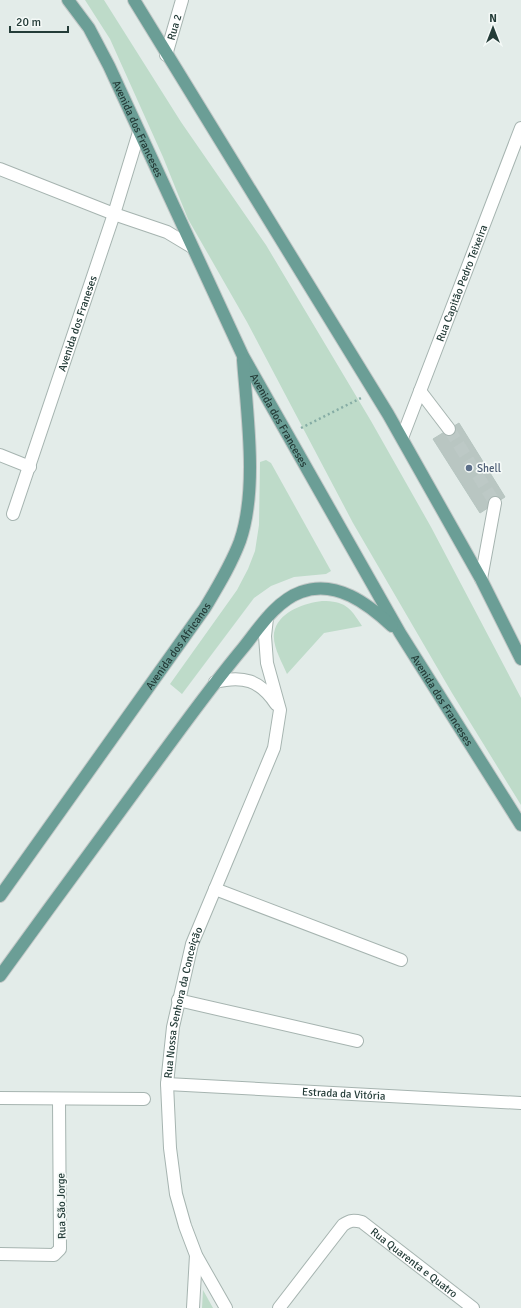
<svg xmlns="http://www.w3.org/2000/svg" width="521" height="1308" font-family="Signika,sans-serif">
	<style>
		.green { fill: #bedbc9 }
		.building { fill: #b9c6c2; stroke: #b6c5c0 }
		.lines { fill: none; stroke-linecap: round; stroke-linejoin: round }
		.minor-tunnel { stroke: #bdc9c6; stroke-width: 12; stroke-dasharray: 12 6; stroke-linecap: butt }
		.minor-casing { stroke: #a6b4b0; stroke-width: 14 }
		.major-casing { stroke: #c2c8c7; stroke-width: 14 }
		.path { stroke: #86ada5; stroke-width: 2.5; stroke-dasharray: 2 3; stroke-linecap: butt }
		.minor { stroke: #fff; stroke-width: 12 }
		.major { stroke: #6b9e96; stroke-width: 12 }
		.service-dot { fill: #5c6f8a; stroke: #f4f9f7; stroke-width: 1.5 }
		.labels { text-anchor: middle; stroke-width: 3.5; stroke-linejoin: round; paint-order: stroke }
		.street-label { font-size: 11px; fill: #243c38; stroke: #f4f9f7 }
		.service-label { font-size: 11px; fill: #4e5e75; stroke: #f4f9f7; text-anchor: start }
	</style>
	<rect width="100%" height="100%" fill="#e3ece9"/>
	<!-- green -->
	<path class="green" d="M85 0H104L181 122 266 245 371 421 431 527 521 698V805L452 693 353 523 247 322 188 219 163 157 110 39Z
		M266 460 271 463 331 571 326 574 294 577 271 586 254 598 182 694 170 684 237 590 248 569 255 551 259 525 260 462Z
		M322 601C345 601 350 607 362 626L324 633 287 674C282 662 270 643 275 629 281 611 305 603 322 601Z
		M203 1290 213 1308H202Z"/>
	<!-- building -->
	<path class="building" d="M459 423 505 497 480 513 433 439Z"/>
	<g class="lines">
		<!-- minor-tunnel -->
		<path class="minor-tunnel" d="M449 429 495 503"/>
		<!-- minor casing -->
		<g class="minor-casing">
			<g id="minor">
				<path id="s1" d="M166 55 182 0"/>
				<path d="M0 169 114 214 167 232 192 247"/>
				<path d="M420 391 449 429"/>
				<path id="s2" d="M402 438 521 128"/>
				<path d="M0 455 30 467"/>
				<path id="s3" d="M13 514 114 214 139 132"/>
				<path d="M481 579 495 503"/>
				<path d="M215 682C243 675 260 680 276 704"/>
				<path d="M215 889 401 960"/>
				<path d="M178 1000 357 1041"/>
				<path id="s4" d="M167 1084 521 1103"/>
				<path d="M0 1098 144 1099"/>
				<path d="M0 1254 54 1255 60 1249 59 1100"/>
				<path d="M197 1257 226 1308"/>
				<path id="s5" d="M193 1308 196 1255 185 1226 176 1194 170 1148 167 1084 173 1027 192 944 274 748 280 710 267 663 265 636 267 618"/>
				<path id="s6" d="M279 1308 343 1225C350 1220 354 1220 362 1222L473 1308"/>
			</g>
		</g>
		<!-- major casing -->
		<g class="major-casing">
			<g id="major">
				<path id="s7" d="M68 0 89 28 109 66 243 356 400 633 521 825"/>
				<path d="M134 0 388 414 481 579 521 659"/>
				<path id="s8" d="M0 896 205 608C218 586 231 565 240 541 258 489 247 414 243 360"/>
				<path d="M0 976C52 904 105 832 157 761 185 723 213 684 243 648 259 628 276 601 301 592 336 579 368 604 392 626"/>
			</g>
		</g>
		<!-- path -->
		<path class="path" d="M301 428 361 398"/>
		<!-- minor -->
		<use href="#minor" class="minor"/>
		<!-- major -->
		<use href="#major" class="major"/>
	</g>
	<!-- markers -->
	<circle class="service-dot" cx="469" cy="468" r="4"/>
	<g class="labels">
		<!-- street labels -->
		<g class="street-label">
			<text dy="4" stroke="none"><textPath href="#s1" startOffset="29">Rua 2</textPath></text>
			<text dy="4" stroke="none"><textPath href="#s7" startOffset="147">Avenida dos Franceses</textPath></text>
			<text dy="4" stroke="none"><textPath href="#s2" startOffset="166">Rua Capitão Pedro Teixeira</textPath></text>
			<text dy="4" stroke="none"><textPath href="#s3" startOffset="201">Avenida dos Franeses</textPath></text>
			<text dy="4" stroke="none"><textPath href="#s7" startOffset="471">Avenida dos Franceses</textPath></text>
			<text dy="4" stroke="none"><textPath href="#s8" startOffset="307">Avenida dos Africanos</textPath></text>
			<text dy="4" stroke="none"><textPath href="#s7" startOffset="795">Avenida dos Franceses</textPath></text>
			<text dy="4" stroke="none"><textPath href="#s5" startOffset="311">Rua Nossa Senhora da Conceição</textPath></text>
			<text dy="4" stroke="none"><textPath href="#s4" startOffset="177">Estrada da Vitória</textPath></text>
			<text transform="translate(61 1206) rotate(-91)" y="4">Rua São Jorge</text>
			<text dy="4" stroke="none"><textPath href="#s6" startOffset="191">Rua Quarenta e Quatro</textPath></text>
		</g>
		<!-- service labels -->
		<g class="service-label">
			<text x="477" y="472">Shell</text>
		</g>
	</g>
	<!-- north arrow -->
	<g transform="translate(493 28)" stroke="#f4f9f7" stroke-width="3" paint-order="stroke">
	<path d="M0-3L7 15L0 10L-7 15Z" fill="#243c38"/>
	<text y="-6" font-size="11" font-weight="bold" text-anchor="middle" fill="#243c38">N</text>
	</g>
	<!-- scale -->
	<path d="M10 26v6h58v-6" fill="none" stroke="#243c38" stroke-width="2"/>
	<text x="16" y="26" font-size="12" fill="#243c38" stroke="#f4f9f7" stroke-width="3" paint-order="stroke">20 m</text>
</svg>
